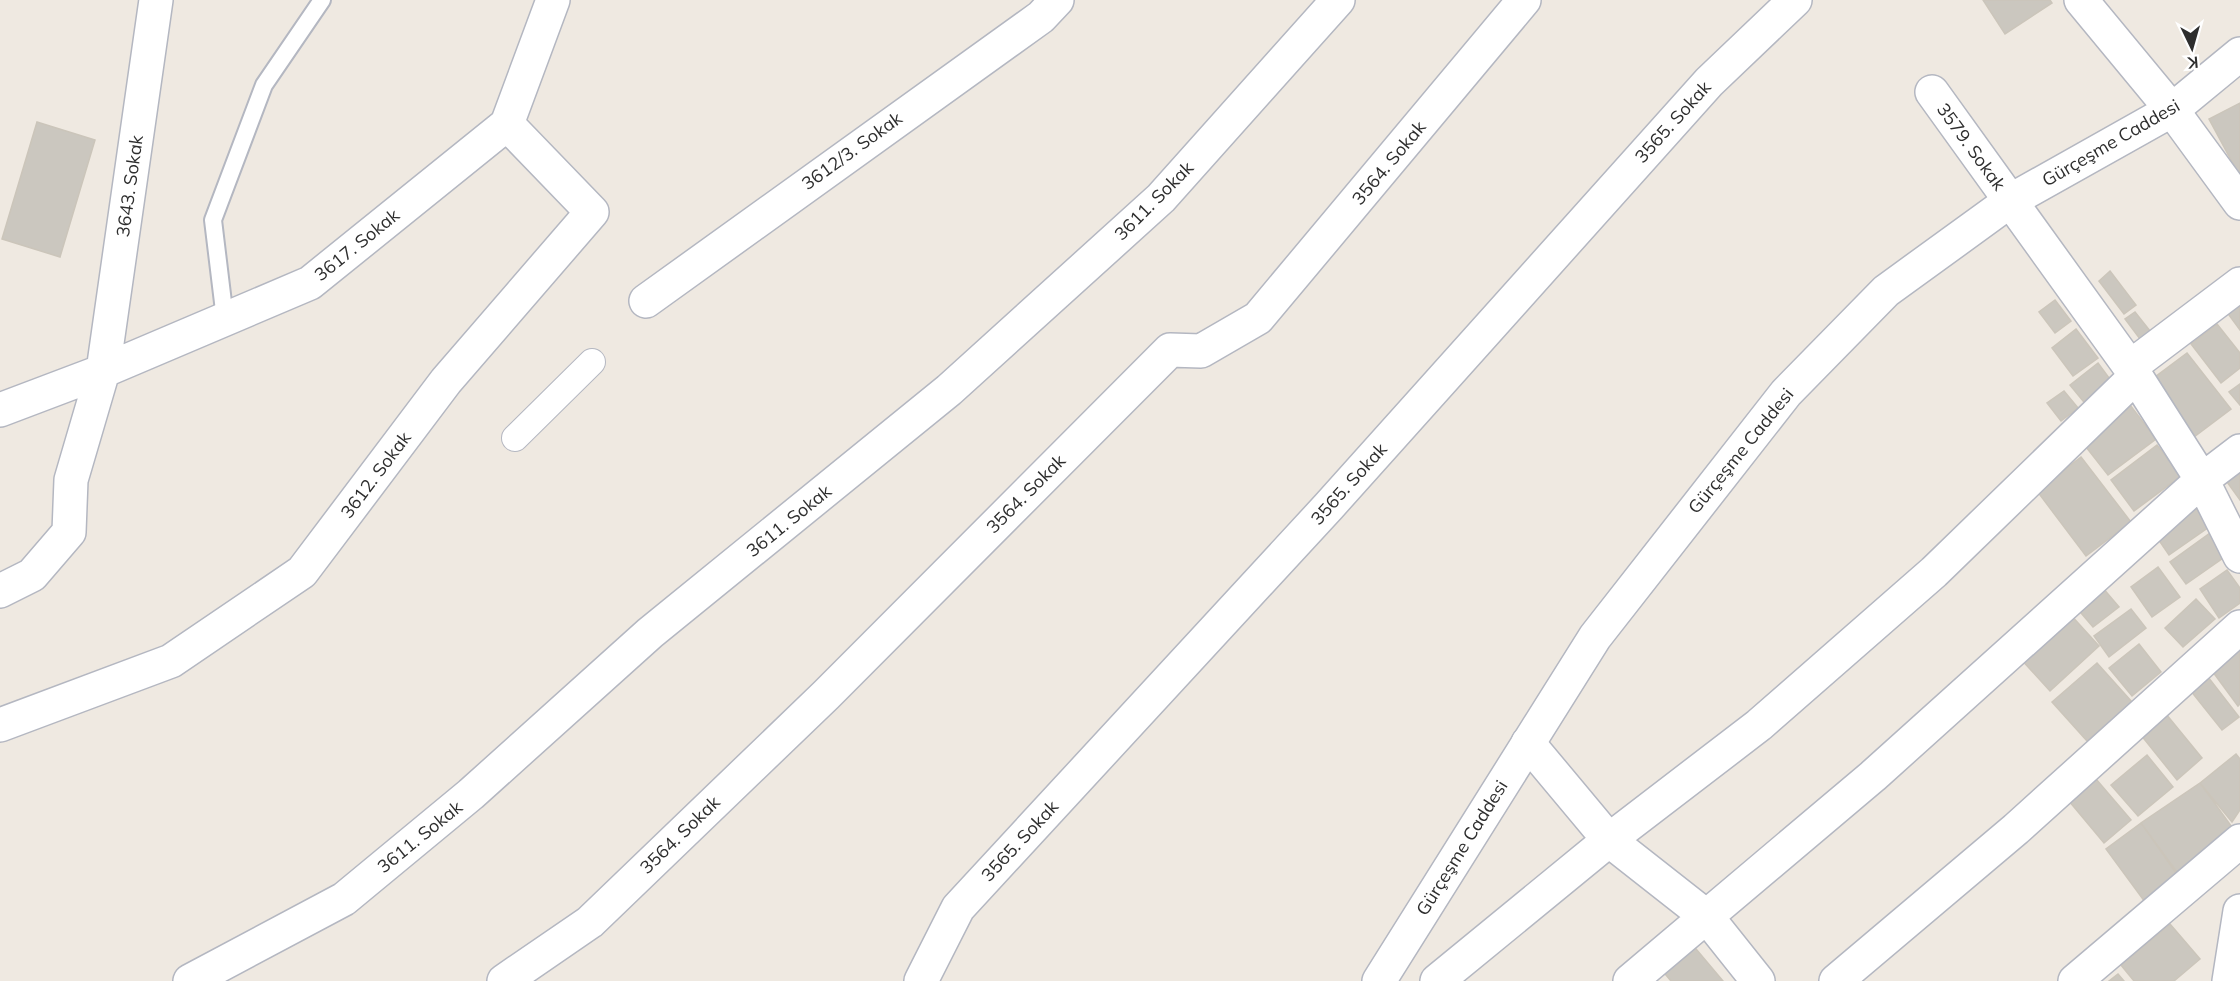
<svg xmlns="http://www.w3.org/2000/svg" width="2240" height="981" font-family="Mulish,sans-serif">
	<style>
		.building { fill: #cbc7bf; stroke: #cbc5ba; stroke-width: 1.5 }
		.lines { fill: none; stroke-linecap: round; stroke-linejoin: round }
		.service-casing { stroke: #b4b7c1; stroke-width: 20 }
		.pedestrian-casing { stroke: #b4b7c1; stroke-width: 28 }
		.minor-casing { stroke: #b4b7c1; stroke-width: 36 }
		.secondary-casing { stroke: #b4b7c1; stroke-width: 36 }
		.service { stroke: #fff; stroke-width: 16 }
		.pedestrian { stroke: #fff; stroke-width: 26 }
		.minor { stroke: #fff; stroke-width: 33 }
		.secondary { stroke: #fff; stroke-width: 33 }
		.labels { text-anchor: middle; stroke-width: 6; stroke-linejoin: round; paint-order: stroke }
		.street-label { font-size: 18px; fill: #2e2e2e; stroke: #fff }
	</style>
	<rect width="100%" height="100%" fill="#efe9e1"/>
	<!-- building -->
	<path class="building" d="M1983 0H2050L2052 3 2005 34Z
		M2240 103V172L2238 173 2209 119Z
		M37 122 95 140 60 257 2 239Z
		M2110 271 2136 305 2124 314 2099 281Z
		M2055 300 2071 321 2055 333 2039 312Z
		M2240 300V330L2226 311Z
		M2135 312 2150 331 2140 339 2125 319Z
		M2217 324 2240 353V368L2221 383 2191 344Z
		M2076 329 2098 358 2073 376 2052 348Z
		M2187 353 2231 409 2194 437 2151 380Z
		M2098 363 2115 386 2088 407 2070 385Z
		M2240 384V405L2229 392Z
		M2064 391 2078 408 2061 421 2047 403Z
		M2130 405 2156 439 2108 475 2082 442Z
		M2157 445 2181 476 2134 511 2111 480Z
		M2081 457 2131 522 2086 556 2037 491Z
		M2240 463V500L2222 475Z
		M2196 508 2209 527 2169 555 2156 536Z
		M2210 533 2226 556 2186 584 2170 562Z
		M2158 567 2180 597 2152 617 2131 587Z
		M2227 570 2240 588V603L2219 618 2200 589Z
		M2102 587 2119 607 2093 627 2076 607Z
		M2196 599 2215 619 2183 647 2165 628Z
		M2131 609 2146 628 2109 657 2094 636Z
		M2069 613 2099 646 2050 691 2019 657Z
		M2139 644 2161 672 2132 696 2109 668Z
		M2240 649V704L2238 706 2213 672Z
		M2097 663 2132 702 2087 741 2052 702Z
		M2208 677 2239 717 2222 730 2190 690Z
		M2166 714 2202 758 2177 780 2141 735Z
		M2236 754 2240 759V810L2232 822 2200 783Z
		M2147 755 2173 787 2138 816 2111 785Z
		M2090 772 2131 820 2104 843 2064 795Z
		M2200 783 2237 834 2178 876 2141 823Z
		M2141 823 2180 876 2145 902 2106 849Z
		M2170 924 2200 959 2174 981H2134L2121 965Z
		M1691 943 1723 981H1671L1661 969Z
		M2118 974 2124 981H2109Z"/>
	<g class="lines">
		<!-- service casing -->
		<g class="service-casing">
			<path id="service" d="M225 319 213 220 264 85 322 0"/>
		</g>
		<!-- pedestrian casing -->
		<g class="pedestrian-casing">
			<path id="pedestrian" d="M515 438 592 362"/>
		</g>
		<!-- minor casing -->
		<g class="minor-casing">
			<path id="minor" d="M2081 0 2172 110 2240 203
				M1932 92 2130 367 2240 284
				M646 301 1041 17 1057 0
				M2130 367 2202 480 2240 556
				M0 410 103 371 310 283 507 124 553 0
				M0 591 32 575 69 532 71 480 103 371 156 0
				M0 725 171 661 302 572 446 381 592 212 507 124
				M1528 743 1609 840 1707 917 1758 981
				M190 981 344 899 471 794 650 633 949 390 1161 198 1338 0
				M504 981 590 922 826 695 1170 350 1201 351 1258 318 1524 0
				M921 981 958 908 1329 506 1709 82 1795 0
				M1437 981 1609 840 1759 725 1934 572 2136 376
				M1630 981 1873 776 2202 480 2240 451
				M1836 981 2016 829 2240 627
				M2075 981 2240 841
				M2229 981 2240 911"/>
		</g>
		<!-- secondary casing -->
		<g class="secondary-casing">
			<path id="secondary" d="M1379 981 1595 637 1786 393 1886 291 2010 201 2172 110 2240 54"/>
		</g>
		<!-- service -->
		<use href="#service" class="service"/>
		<!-- pedestrian -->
		<use href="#pedestrian" class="pedestrian"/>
		<!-- minor -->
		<use href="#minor" class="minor"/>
		<!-- secondary -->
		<use href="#secondary" class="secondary"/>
	</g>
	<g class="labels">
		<!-- street labels -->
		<g class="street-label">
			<text transform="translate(1673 122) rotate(-48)" y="6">3565. Sokak</text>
			<text transform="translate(2111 143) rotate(-30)" y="6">Gürçeşme Caddesi</text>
			<text transform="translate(1971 147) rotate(54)" y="6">3579. Sokak</text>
			<text transform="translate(852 151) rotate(-36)" y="6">3612/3. Sokak</text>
			<text transform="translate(1389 163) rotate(-50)" y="6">3564. Sokak</text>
			<text transform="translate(130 186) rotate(-82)" y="6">3643. Sokak</text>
			<text transform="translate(1154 201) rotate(-45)" y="6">3611. Sokak</text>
			<text transform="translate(357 245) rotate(-39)" y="6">3617. Sokak</text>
			<text transform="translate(1741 451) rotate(-51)" y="6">Gürçeşme Caddesi</text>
			<text transform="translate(376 475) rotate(-53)" y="6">3612. Sokak</text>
			<text transform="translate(1349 484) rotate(-48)" y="6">3565. Sokak</text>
			<text transform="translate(1026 494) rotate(-45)" y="6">3564. Sokak</text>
			<text transform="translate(789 521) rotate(-39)" y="6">3611. Sokak</text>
			<text transform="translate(680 835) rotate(-44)" y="6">3564. Sokak</text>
			<text transform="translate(420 837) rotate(-39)" y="6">3611. Sokak</text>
			<text transform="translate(1020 841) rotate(-47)" y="6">3565. Sokak</text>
			<text transform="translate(1462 848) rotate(-58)" y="6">Gürçeşme Caddesi</text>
		</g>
	</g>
	<!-- north arrow -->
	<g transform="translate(2192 48) rotate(175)" stroke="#ffffff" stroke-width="4.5" paint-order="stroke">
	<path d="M0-4.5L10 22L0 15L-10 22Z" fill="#2e2e2e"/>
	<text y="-9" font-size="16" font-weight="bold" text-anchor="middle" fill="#2e2e2e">K</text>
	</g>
</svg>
